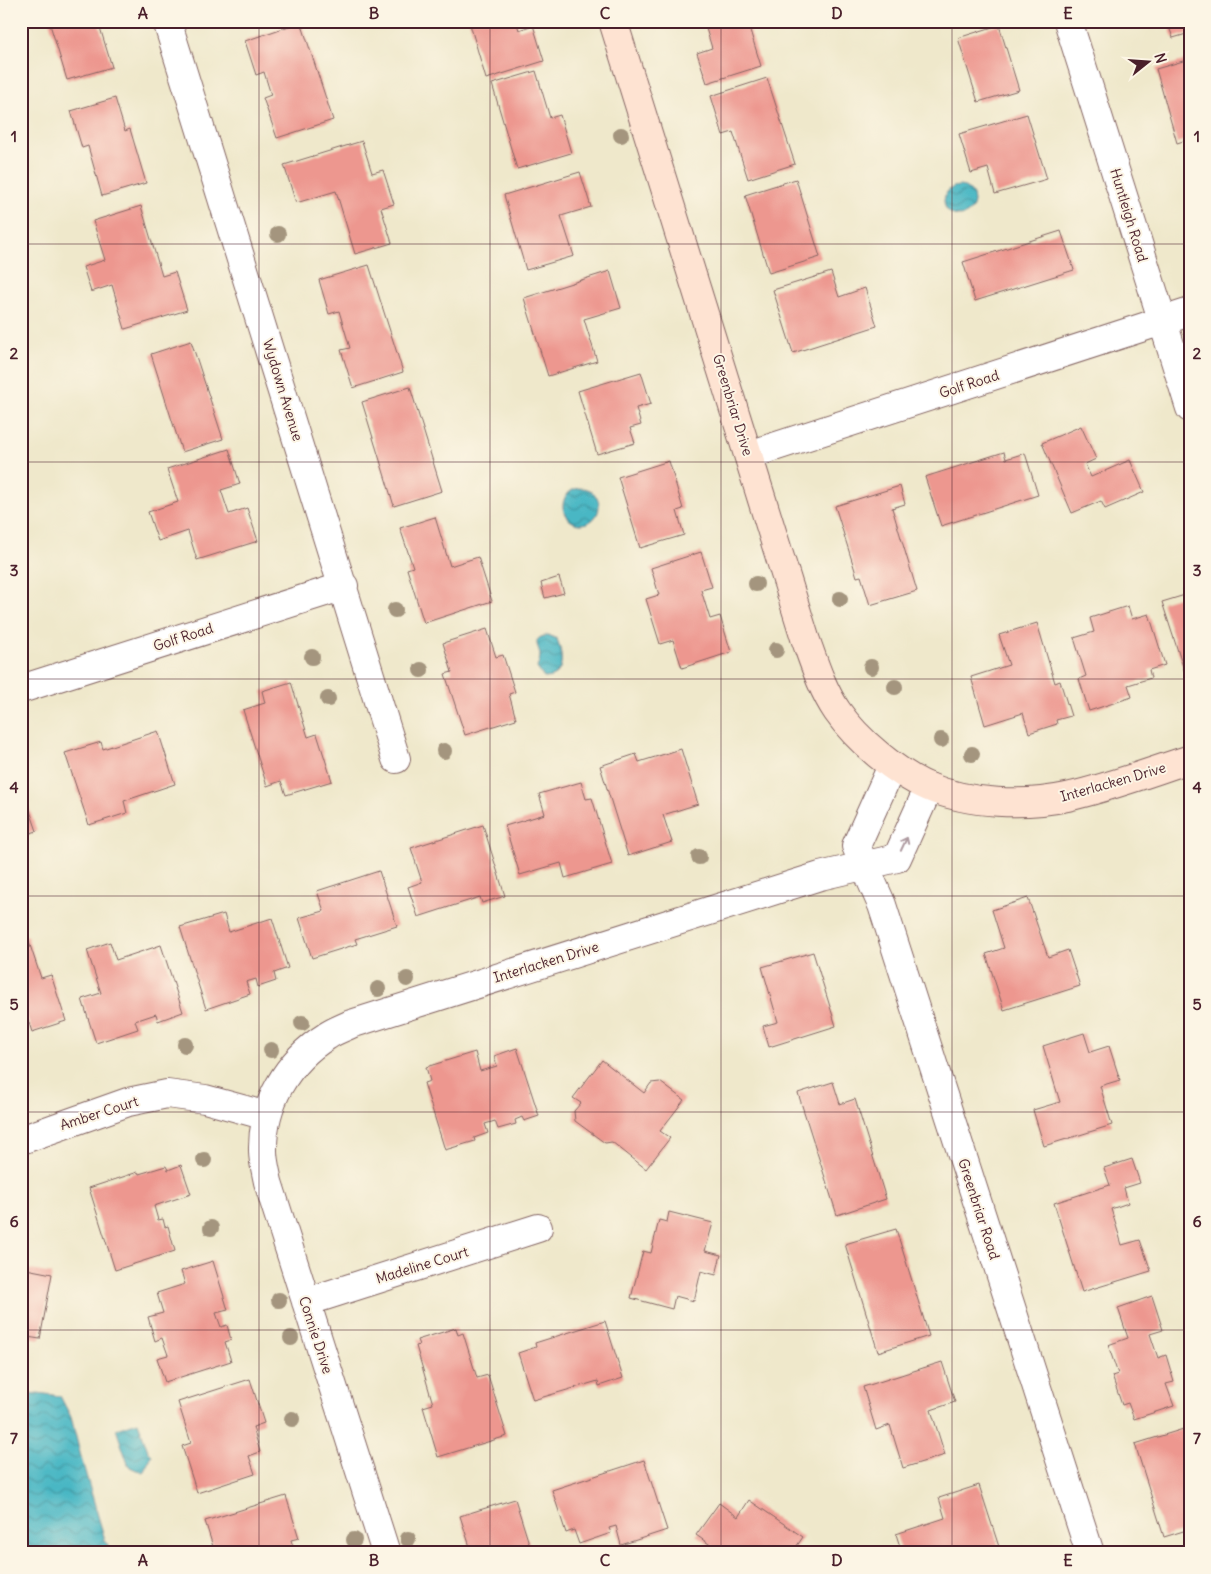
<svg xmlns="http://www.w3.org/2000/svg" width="1211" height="1574" font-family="Delius,sans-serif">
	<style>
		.water { fill: url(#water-waves); stroke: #4a6b78 }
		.building { fill: #ed978f }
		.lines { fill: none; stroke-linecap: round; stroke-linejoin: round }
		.street-casing { stroke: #846563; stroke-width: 30 }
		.secondary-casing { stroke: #846563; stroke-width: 30 }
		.street { stroke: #fff; stroke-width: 28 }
		.secondary { stroke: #fee3d2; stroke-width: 28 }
		.tree { fill: #a4957e }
		.oneway { stroke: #ae9aa0 }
		.grid { fill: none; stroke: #4a1f2b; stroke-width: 1; stroke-opacity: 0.55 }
		.labels { text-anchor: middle; stroke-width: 4; stroke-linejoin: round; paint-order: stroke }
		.street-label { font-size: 14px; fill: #4a1f2b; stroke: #fcf5e5 }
		.neatline { fill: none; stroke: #4a1f2b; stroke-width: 2 }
		.grid-label { font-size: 16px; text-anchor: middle; font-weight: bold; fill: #4a1f2b }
	</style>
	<defs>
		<pattern id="water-waves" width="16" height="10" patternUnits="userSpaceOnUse" patternTransform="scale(1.25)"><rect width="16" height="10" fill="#49b7c4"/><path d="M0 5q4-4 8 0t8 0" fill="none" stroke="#3f949f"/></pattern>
	</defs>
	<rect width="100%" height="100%" fill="#fcf5e5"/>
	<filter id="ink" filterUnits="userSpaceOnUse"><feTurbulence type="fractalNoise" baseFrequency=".02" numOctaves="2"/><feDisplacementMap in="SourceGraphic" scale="10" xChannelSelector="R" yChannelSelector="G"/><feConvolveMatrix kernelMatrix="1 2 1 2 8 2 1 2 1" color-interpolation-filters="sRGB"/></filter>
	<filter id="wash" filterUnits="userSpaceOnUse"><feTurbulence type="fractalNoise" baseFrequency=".0096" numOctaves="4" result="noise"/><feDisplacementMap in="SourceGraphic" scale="20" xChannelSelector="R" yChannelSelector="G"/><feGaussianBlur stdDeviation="1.12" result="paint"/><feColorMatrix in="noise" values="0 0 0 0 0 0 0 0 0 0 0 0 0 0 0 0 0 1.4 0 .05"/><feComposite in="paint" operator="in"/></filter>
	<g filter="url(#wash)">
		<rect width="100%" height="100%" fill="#efe8cb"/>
		<!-- water -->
		<path class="water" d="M944 201a15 15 0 1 1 30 0a15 15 0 1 1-30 0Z
			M563 506a18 18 0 1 1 36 0a18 18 0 1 1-36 0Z
			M548 635 557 639C563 654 566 678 544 678L537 668C538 664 540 660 540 656 540 646 529 639 548 635Z
			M38 1393 60 1396 71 1417 82 1461 105 1540 112 1553H21V1395Z
			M138 1422 148 1451 152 1455 143 1473 130 1467 128 1464 116 1429Z"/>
		<g id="blocks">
			<!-- building -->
			<path class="building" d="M49 21H98L112 67 67 80Z
				M469 21H516L519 30 533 25 544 61 486 79Z
				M689 21H767L749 27 761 66 707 83 697 53 712 48 704 22 691 26Z
				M1167 21H1190V33L1173 38Z
				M301 22 333 120 277 138 263 98 271 95 264 72 256 75 245 41Z
				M999 25 1019 90 978 102 958 38Z
				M1190 59V139L1177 143 1156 69Z
				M536 71 550 118 560 115 571 153 517 169 492 84Z
				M767 78 795 164 748 179 733 132 723 135 711 96Z
				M115 98 125 131 130 129 146 183 102 196 88 146 82 148 71 111Z
				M1027 114 1047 179 995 194 988 168 971 173 959 134Z
				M362 141 372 173 383 170 394 204 381 208 392 243 355 254 336 191 296 203 284 165Z
				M580 172 591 207 561 216 574 256 526 270 504 195Z
				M796 179 820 257 769 273 745 195Z
				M141 206 162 276 175 272 187 310 125 329 112 285 91 292 83 267 105 260 93 221Z
				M1061 231 1074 270 975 301 963 262Z
				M369 265 403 372 353 388 341 350 350 348 339 311 329 314 319 280Z
				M610 271 621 308 584 319 597 361 548 376 524 298Z
				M831 272 839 297 865 288 877 326 793 353 773 290Z
				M191 341 223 439 182 452 151 354Z
				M641 372 651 404 636 408 641 425 630 428 635 443 597 454 578 391Z
				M410 387 442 491 394 506 362 402Z
				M1081 426 1096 459 1085 464 1091 477 1130 460 1144 492 1105 509 1101 501 1072 513 1042 443Z
				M229 449 240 484 221 490 229 514 247 508 258 541 197 560 188 531 158 541 148 512 178 502 167 469Z
				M1004 452 1006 459 1025 453 1038 495 941 526 925 477Z
				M669 461 683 509 677 511 684 535 640 548 618 477Z
				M900 486 905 504 892 508 917 591 870 605 861 576 857 577 835 506Z
				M435 517 450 566 478 557 492 601 424 623 407 569 413 567 400 528Z
				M701 552 712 587 701 590 710 619 720 616 731 652 682 668 673 640 660 644 646 599 659 595 651 568Z
				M559 577 564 593 545 598 541 583Z
				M1190 587V675L1186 676 1162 602 1185 595 1183 589Z
				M1128 606 1132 619 1149 614 1165 665 1149 670 1151 678 1128 685 1132 697 1089 711 1079 679 1086 676 1074 638 1094 632 1090 618Z
				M1037 623 1055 683 1060 681 1071 716 1056 720 1057 724 1029 733 1023 713 985 725 971 677 1009 665 999 635Z
				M487 629 496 657 503 655 515 692 509 694 516 719 465 735 445 674 452 672 443 643Z
				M291 682 308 737 317 734 332 781 286 795 281 781 267 786 243 710 265 703 262 691Z
				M158 731 175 784 124 801 127 813 89 825 65 753 101 742 103 749Z
				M681 749 698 804 663 815 672 842 628 856 600 766 636 754 639 762Z
				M581 782 586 799 592 798 612 864 565 878 561 863 520 875 505 826 545 814 539 794Z
				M21 785 37 831 21 836Z
				M483 825 505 896 482 903 480 897 418 917 408 887 422 882 411 848Z
				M379 871 397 926 355 939 357 944 312 958 299 918 324 911 317 891Z
				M1028 898 1048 957 1068 950 1080 986 1004 1010 986 954 1004 948 992 910Z
				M224 914 229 932 272 918 288 968 274 973 276 981 258 987 256 979 246 982 250 994 206 1009 180 927Z
				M27 936 41 978 51 975 66 1021 32 1032 24 1008 21 1009V938Z
				M110 942 116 960 161 945 183 1012 158 1021 156 1014 135 1021 138 1029 96 1043 82 999 101 993 87 950Z
				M813 952 836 1026 769 1047 763 1026 778 1022 762 967Z
				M1084 1033 1090 1052 1109 1046 1120 1080 1100 1086 1112 1125 1044 1146 1033 1110 1060 1102 1043 1046Z
				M517 1048 539 1116 524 1121 522 1117 515 1120 516 1124 498 1129 495 1121 485 1124 488 1133 474 1138 475 1141 445 1150 424 1083 430 1081 426 1067 475 1052 480 1071 497 1066 494 1056Z
				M602 1060 644 1093 651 1083 660 1082 684 1100 660 1131 670 1138 646 1169 612 1142 605 1143 575 1121 574 1111 581 1103 573 1098Z
				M833 1082 840 1104 855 1099 886 1199 837 1215 798 1093Z
				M1132 1159 1140 1183 1124 1188 1128 1203 1111 1209 1122 1245 1140 1240 1151 1271 1082 1292 1054 1203 1110 1185 1104 1168Z
				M181 1165 191 1194 154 1206 158 1220 163 1219 165 1227 168 1226 175 1251 115 1270 89 1188 138 1172 139 1174 166 1166 168 1170Z
				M669 1212 713 1223 705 1251 721 1255 716 1275 701 1271 694 1301 675 1296 672 1309 631 1298 643 1251 651 1253 659 1220 667 1222Z
				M896 1229 929 1336 878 1352 845 1244Z
				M213 1261 228 1310 216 1313 221 1327 227 1325 231 1340 225 1342 231 1361 165 1382 157 1358 168 1355 162 1338 155 1341 148 1317 163 1313 157 1293 185 1284 181 1271Z
				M21 1268 52 1274 40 1339 21 1336Z
				M1152 1296 1163 1330 1150 1334 1158 1358 1166 1355 1174 1382 1166 1384 1174 1406 1134 1419 1128 1403 1122 1405 1112 1376 1118 1374 1108 1345 1128 1338 1118 1308Z
				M605 1321 623 1378 599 1386 598 1381 533 1400 518 1353 536 1347 535 1343Z
				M456 1328 458 1335 463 1333 477 1378 488 1375 507 1436 438 1457 423 1407 433 1404 416 1346 419 1345 417 1340Z
				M942 1362 955 1402 931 1410 945 1455 903 1468 890 1425 876 1430 863 1387Z
				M250 1379 264 1423 253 1427 260 1452 249 1456 255 1474 197 1493 182 1446 191 1443 178 1402Z
				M1190 1427V1529L1164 1537 1135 1444Z
				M644 1460 667 1530 621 1545 616 1526 609 1528 611 1533 579 1544 574 1530 566 1533 552 1490Z
				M979 1485 1001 1553H957L956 1550 946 1553H902L896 1534 945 1518 939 1498Z
				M286 1496 299 1538 291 1540 295 1553H215L205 1521Z
				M515 1499 532 1553H472L460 1516Z
				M749 1500 803 1537 792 1553H722L696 1535 719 1503 738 1517Z
				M549 1548 550 1553H534V1552Z"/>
		</g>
	</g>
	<g filter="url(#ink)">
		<use href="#blocks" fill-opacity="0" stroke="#846563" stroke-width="1"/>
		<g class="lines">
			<!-- street casing -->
			<g class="street-casing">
				<path id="street" d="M167 21 396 759
					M1068 21 1190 408
					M749 455 1190 312
					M21 689 344 586
					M892 766 856 846 882 905 1090 1553
					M21 1140 128 1102 167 1094 205 1099 267 1116
					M306 1302 538 1228
					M386 1553 268 1182C266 1172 263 1161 263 1151 262 1104 287 1061 327 1036 334 1031 343 1028 351 1024L820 876 897 858 929 787"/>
			</g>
			<!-- secondary casing -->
			<g class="secondary-casing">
				<path id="secondary" d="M613 21 805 638C814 663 822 689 837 711 857 740 896 773 929 787 969 804 1025 806 1067 797 1108 788 1150 772 1190 759"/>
			</g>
			<!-- street -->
			<use href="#street" class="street"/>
			<!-- secondary -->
			<use href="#secondary" class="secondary"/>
		</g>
		<!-- trees -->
		<g class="tree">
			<circle cx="621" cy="135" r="8"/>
			<circle cx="278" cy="234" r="8"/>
			<circle cx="756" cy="584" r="8"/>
			<circle cx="840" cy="599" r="8"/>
			<circle cx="395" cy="610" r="8"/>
			<circle cx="776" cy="650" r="8"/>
			<circle cx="312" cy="657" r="8"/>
			<circle cx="871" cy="667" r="8"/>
			<circle cx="421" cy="670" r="8"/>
			<circle cx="895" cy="687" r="8"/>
			<circle cx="328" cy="699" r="8"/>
			<circle cx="941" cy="740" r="8"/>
			<circle cx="444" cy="751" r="8"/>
			<circle cx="972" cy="754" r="8"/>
			<circle cx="699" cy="857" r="8"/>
			<circle cx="407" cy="979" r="8"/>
			<circle cx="378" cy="989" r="8"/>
			<circle cx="302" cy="1023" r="8"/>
			<circle cx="185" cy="1045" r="8"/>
			<circle cx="271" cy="1050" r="8"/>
			<circle cx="204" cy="1160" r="8"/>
			<circle cx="211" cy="1228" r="8"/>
			<circle cx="279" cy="1300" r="8"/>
			<circle cx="291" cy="1338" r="8"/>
			<circle cx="292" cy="1419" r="8"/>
			<circle cx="408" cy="1539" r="8"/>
			<circle cx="354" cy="1540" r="8"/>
		</g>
		<!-- one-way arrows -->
		<defs><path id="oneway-shaft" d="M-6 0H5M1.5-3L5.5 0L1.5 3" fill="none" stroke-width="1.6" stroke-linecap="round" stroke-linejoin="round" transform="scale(1.25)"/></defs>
		<use class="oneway" href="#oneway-shaft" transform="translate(904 844) rotate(-65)"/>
	</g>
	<!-- grid -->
	<path class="grid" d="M259 21V1553M490 21V1553M721 21V1553M952 21V1553M21 244H1190M21 462H1190M21 679H1190M21 896H1190M21 1112H1190M21 1330H1190"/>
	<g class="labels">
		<!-- street labels -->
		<g class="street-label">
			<text transform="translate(1129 215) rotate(73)" y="5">Huntleigh Road</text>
			<text transform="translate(969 384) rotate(-18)" y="5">Golf Road</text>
			<text transform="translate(283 390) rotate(73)" y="5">Wydown Avenue</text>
			<text transform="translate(733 405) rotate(73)" y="5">Greenbriar Drive</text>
			<text transform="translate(183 637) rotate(-18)" y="5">Golf Road</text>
			<text transform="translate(1113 782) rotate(-16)" y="5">Interlacken Drive</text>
			<text transform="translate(546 962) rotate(-17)" y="5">Interlacken Drive</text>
			<text transform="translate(99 1113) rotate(-18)" y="5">Amber Court</text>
			<text transform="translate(979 1209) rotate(72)" y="5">Greenbriar Road</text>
			<text transform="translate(422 1265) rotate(-17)" y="5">Madeline Court</text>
			<text transform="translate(316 1335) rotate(72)" y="5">Connie Drive</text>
		</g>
	</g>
	<!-- margin -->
	<rect width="1211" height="1574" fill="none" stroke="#fcf5e5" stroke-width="55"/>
	<!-- north arrow -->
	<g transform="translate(1148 62) rotate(73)" stroke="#fcf5e5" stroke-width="4" paint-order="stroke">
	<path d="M0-4L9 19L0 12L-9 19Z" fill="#4a1f2b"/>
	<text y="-8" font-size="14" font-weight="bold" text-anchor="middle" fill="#4a1f2b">N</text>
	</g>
	<rect x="28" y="28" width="1156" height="1518" class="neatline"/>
	<g class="grid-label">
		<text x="143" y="19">A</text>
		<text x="374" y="19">B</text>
		<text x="605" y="19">C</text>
		<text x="837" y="19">D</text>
		<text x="1068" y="19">E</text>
		<text x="14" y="142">1</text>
		<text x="1197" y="142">1</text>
		<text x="14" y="359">2</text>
		<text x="1197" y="359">2</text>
		<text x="14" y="576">3</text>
		<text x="1197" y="576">3</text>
		<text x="14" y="793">4</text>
		<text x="1197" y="793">4</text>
		<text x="14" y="1010">5</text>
		<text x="1197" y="1010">5</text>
		<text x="14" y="1227">6</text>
		<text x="1197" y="1227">6</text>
		<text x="14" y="1444">7</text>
		<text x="1197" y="1444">7</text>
		<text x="143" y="1566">A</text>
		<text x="374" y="1566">B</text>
		<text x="605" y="1566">C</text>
		<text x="837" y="1566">D</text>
		<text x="1068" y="1566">E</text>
	</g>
</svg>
